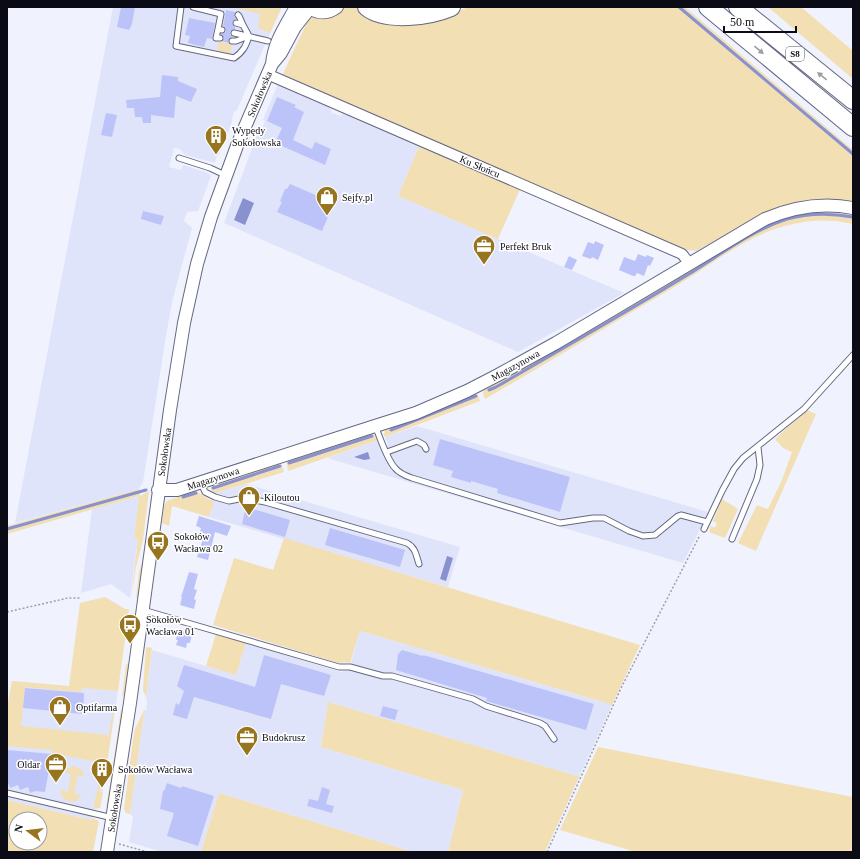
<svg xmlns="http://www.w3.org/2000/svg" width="860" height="859" font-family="'Times New Roman',serif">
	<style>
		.built { fill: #e0e4fa }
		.green { fill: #f2dfb3; fill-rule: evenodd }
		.water { fill: #8991cf }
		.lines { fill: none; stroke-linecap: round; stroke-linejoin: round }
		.stream { stroke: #8991cf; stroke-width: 3 }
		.building { fill: #bcc3f8 }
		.service-casing { stroke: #646881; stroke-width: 7 }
		.minor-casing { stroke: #646881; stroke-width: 12 }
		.tertiary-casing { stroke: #646881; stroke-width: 14 }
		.motorway-casing { stroke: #646881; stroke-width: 20 }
		.path { stroke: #9d9faa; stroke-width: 1.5; stroke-dasharray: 2 2; stroke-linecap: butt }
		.service { stroke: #fff; stroke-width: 5 }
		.minor { stroke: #fff; stroke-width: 10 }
		.tertiary { stroke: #fff; stroke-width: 12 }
		.motorway { stroke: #fff; stroke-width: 18 }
		.oneway { fill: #9d9da1 }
		.labels { text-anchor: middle; stroke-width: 3; stroke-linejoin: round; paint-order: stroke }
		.shield { fill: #fff; stroke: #54545a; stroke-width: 1 }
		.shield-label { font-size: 9px; font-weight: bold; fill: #0a0b14 }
		.street-label { font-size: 10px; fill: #0a0b14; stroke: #fff }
		.poi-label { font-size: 10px; fill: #0a0b14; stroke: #fff; text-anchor: start }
	</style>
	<rect width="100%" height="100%" fill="#f0f2fe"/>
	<!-- built -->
	<path class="built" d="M113 7H278L280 10 237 110 234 112 232 119V122L219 155 217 156 215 163 185 155 180 149 174 148 173 152 169 167 181 170 183 165 208 173 211 176 198 211 187 212 184 221 192 228 172 302 166 336 143 482 139 489 15 523Z
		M279 82 329 104 332 113 341 116 344 111 420 144 398 196 624 293 518 352 224 223 257 135 259 129H262L265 121 263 120 264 117Z
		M417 426 708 512 698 533 683 563 327 458 378 440 381 448 388 445 385 437Z
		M246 484 460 547 448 587 209 517 216 493Z
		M140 496 134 538 138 539 130 598 111 584 81 593 92 509Z
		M360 631 610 704 611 707 580 775 577 776 328 702 321 747 463 790 448 852H413L219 793 201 852H162L129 842 133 817 130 814 144 713 146 711 147 701 146 697 152 650 236 675 246 643 341 672 349 670Z
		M12 681 118 691 100 808 94 809 91 820 7 800V709Z"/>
	<!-- green -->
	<path class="green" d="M235 7H282L270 33 258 28 260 14 235 8Z
		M344 7H356L361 12 450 16 468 7H685L853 150V202L805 201 775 209 734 230 696 251 680 249 281 78 307 22 305 19 311 17 326 18Z
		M768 7H801L853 51V79Z
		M219 42 232 44 230 54 217 50Z
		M420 144 521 187 498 239 398 196Z
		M818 212H829L853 215V224C826 218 805 220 778 228 743 239 712 264 681 283 616 321 551 361 485 399L483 394 484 389 537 361 741 238C769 223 786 215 818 212Z
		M474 395H478L480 401 385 437 384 435 385 430 388 428 428 415Z
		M807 410 816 414 756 551 738 543 757 505 767 509 769 507 782 480 792 452 783 448 775 439Z
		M370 434 374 436 378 440 288 471 287 464 289 460Z
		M278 464 282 466 284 472 216 493 212 491 211 486 215 484Z
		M139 489 140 496 149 491 143 540 136 567 131 598 138 539 134 538 139 496 7 534V526Z
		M194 491C201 493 206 499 214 501L209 517 172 506 169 526 162 523 164 506 167 501Z
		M722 499 738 509 725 538 709 532 711 526 715 528 717 523 713 521Z
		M284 538 640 645 611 707 610 704 360 631 350 663 344 662 338 663 213 625 234 558 273 570Z
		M147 546 140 593 136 598 139 572Z
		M105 597 125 609H129L118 691 82 688 81 692 25 687 21 726 109 735 113 708 115 706 104 787H100L99 791 103 793 100 808 94 809V804L103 763 52 753V750L7 746V709L12 681 69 686 80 603Z
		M216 634 246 643 236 675 206 666Z
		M146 647 152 648 146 697 143 690Z
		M128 663 130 664 125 693 122 697 126 665Z
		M328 702 577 776 580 775 545 852H448L463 790 321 747Z
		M121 709 123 713 117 761 107 804 106 806 111 779Z
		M144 710 146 711 144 713 130 814 126 813 124 809 133 740 135 729Z
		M598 747 853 797V852H636L560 830Z
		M74 766 82 770 85 777 78 775 74 793 81 795 76 801C67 803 61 799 60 790L68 792 71 774 64 772 69 768Z
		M219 793 413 852H201Z
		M7 800 91 820 92 818 99 821 93 852H7ZM16 819H40V843H16Z"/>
	<!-- water -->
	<path class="water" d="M243 198 254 203 245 225 234 220Z
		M368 452 370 459 364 460 354 457Z
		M447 556 453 558 446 581 440 579Z"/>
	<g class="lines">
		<!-- stream -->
		<path class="stream" d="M679 7 853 154
			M489 390 496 387C560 350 625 313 689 274 720 255 752 230 787 219 808 213 831 213 853 217
			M391 430 476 396
			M289 463 372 436
			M213 488 280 466
			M183 497 196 493
			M7 529 146 490"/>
	</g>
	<!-- building -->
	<path class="building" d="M121 7H135L132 24 129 30 117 27Z
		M226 10 235 12 234 16 236 19 232 22V24L235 27V29L230 32V35L233 37 229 39 228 43 222 41 224 38 221 34 225 33 226 31 225 27 223 26Z
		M189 18 215 23 212 39 207 38 204 47 188 43 190 36 185 35Z
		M162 75 178 77V81L197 89 191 102 176 96 174 118 151 115V123H143L142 117H135L134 108H127L126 100 160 97Z
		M277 97 296 105 294 107 304 112 293 140 312 149 315 142 331 149 325 165 275 143 282 128 267 121Z
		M106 113 117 115 112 137 101 135Z
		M290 184 334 203 322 231 277 212 282 202 280 201 285 189H287Z
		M143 211 164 216 161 225 141 219Z
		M595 241 604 245 598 260 592 257 591 259 582 256 588 242 594 244Z
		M638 254 646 257 647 255 654 258 650 266 648 265 644 276 637 273 635 276H633L619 270 624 257 635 261Z
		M569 256 577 260 572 270 564 267Z
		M440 439 570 477 560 512 497 493 498 489 471 481V483L451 477 453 471 433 465Z
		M246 507 290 520 285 537 242 524Z
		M199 516 231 526 227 536 215 532 208 560 197 557 203 539 198 538 201 528 196 526Z
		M330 528 405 550 400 567 325 545Z
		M189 572 198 574 194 589 197 590 194 599 196 600 194 609 180 605 182 597H181Z
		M178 630 192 634 190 643H187L186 648 176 645 178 640H176Z
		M402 650 423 656V655L594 704 586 730 486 701 487 698 396 670 398 654Z
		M264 655 331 675 324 696 281 684 271 719 194 697 187 719 173 715 176 703 179 705 184 691 177 686 184 665 255 687Z
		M25 688 84 693 83 714 23 708Z
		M383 706 398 710 395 720 380 716Z
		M7 750 52 754 45 792 35 791 30 793 28 787 20 790 18 785 10 788 7 780Z
		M167 783 181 788 182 786 214 796 198 846 167 836 174 813 160 809 163 791H164Z
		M322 787 330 790 326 804 334 806 332 813 307 806 309 799 318 801Z"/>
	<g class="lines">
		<!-- service casing -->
		<g class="service-casing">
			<path id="service" d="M181 7 176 46 234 58C243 52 246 46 249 36
				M193 7 221 14 218 29 222 30
				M238 15 239 16 243 25
				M218 29 216 38H220
				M234 33 268 41
				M232 41H236L249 36 243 25 236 23
				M179 158 210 168 225 175
				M375 426C381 439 386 458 395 468 399 473 406 476 412 478L560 523 593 518H604L629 531 643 536 655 535 678 516 681 515 707 522
				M387 452 417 441 424 445 426 449
				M201 483 205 492 215 497 229 501 244 498 265 502 407 543C416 548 416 555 419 564
				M704 529 722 491 734 469 743 458 804 409 853 355
				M732 539 757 479 760 465 758 447
				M143 610 339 667H350L383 676H392L473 699 486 706 540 723 545 726 554 739
				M7 793 113 818"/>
		</g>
		<!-- minor casing -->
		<g class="minor-casing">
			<path id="minor" d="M267 74 682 254 689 263"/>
		</g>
		<!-- tertiary casing -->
		<g class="tertiary-casing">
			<path id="tertiary" d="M308 7C318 14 328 14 337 7
				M272 64 281 53 295 27 310 8
				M158 490H177L375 426 416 413 467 391 498 375 556 343 765 219C793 207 822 202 853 208
				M107 852 130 703 170 410 184 323 197 264 211 217 238 143 272 64C274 42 285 27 296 7"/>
		</g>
		<!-- motorway casing -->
		<g class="motorway-casing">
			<path id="motorway" d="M367 7C386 22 430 16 451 7
				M708 7 853 127
				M738 7 853 100"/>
		</g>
		<!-- path -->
		<path class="path" d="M7 612 68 598H81
			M119 844 148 852
			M547 852 621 688 700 535"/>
		<!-- service -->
		<use href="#service" class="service"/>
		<!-- minor -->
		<use href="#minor" class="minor"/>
		<!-- tertiary -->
		<use href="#tertiary" class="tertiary"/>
		<!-- motorway -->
		<use href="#motorway" class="motorway"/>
	</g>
	<!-- one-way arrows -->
	<defs><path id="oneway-solid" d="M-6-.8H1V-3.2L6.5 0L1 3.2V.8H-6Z"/></defs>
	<g class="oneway">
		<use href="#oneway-solid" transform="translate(759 50) rotate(40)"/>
		<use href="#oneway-solid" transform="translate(822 76) rotate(-141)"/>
	</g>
	<!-- icons -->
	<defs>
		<g id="building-pin" transform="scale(1.15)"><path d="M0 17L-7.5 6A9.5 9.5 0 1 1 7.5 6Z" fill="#96751e" stroke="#fff"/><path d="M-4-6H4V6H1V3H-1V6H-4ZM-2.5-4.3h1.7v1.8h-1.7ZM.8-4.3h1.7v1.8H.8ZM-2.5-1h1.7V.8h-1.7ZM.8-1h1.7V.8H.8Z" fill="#fff"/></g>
		<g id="shop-pin" transform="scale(1.15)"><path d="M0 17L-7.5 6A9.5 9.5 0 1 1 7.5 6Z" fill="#96751e" stroke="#fff"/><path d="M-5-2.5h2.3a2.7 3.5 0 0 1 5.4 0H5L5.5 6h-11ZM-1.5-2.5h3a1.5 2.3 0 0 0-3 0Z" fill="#fff"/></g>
		<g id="office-pin" transform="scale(1.15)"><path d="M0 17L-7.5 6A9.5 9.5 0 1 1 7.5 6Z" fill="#96751e" stroke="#fff"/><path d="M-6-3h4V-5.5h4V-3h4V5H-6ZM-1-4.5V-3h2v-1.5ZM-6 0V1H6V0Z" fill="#fff"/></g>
		<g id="bus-pin" transform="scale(1.15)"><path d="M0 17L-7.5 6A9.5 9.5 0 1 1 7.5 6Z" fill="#96751e" stroke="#fff"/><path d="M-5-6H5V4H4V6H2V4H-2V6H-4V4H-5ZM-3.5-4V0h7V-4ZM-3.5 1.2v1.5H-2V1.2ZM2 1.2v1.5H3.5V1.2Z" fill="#fff"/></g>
	</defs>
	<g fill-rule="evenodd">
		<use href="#building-pin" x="216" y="136"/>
		<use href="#shop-pin" x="327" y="197"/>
		<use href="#office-pin" x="484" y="246"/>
		<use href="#shop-pin" x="249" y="497"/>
		<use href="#bus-pin" x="158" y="542"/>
		<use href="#bus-pin" x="130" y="625"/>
		<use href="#shop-pin" x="60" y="707"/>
		<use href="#office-pin" x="247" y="737"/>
		<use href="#office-pin" x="56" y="764"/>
		<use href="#building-pin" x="102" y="769"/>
	</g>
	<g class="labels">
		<!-- shield labels -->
		<rect class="shield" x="786" y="47" width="18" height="14" rx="3"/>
		<g class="shield-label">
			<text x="795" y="57">S8</text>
		</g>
		<!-- street labels -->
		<g class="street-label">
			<text transform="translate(259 94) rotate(-67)" y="4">Sokołowska</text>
			<text transform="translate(480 166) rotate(23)" y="4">Ku Słońcu</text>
			<text transform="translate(515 365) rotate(-29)" y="4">Magazynowa</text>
			<text transform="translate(164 452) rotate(-82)" y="4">Sokołowska</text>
			<text transform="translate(213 478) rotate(-18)" y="4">Magazynowa</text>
			<text transform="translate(114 808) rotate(-81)" y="4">Sokołowska</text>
		</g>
		<!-- poi labels -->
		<g class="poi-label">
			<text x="232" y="134">Wypędy<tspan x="232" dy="12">Sokołowska</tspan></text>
			<text x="342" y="201">Sejfy.pl</text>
			<text x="500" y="250">Perfekt Bruk</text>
			<text x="264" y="501">Kiloutou</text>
			<text x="174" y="540">Sokołów<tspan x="174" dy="12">Wacława 02</tspan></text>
			<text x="146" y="623">Sokołów<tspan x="146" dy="12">Wacława 01</tspan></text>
			<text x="76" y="711">Optifarma</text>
			<text x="262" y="741">Budokrusz</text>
			<text x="40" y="768" text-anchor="end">Oldar</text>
			<text x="118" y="773">Sokołów Wacława</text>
		</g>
	</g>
	<!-- border -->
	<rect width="860" height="859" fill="none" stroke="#0a0b14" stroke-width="16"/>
	<!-- north arrow -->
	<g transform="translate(28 831) rotate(285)"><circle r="19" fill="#ffffff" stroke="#9d9da1"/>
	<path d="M0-3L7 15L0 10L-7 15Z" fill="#96751e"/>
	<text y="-6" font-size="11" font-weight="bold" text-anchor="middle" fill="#0a0b14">N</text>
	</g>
	<!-- scale -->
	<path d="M724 26v6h72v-6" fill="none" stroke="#0a0b14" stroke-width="2"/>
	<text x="730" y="26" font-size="12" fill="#0a0b14" stroke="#ffffff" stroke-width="3" paint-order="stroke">50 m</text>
</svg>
